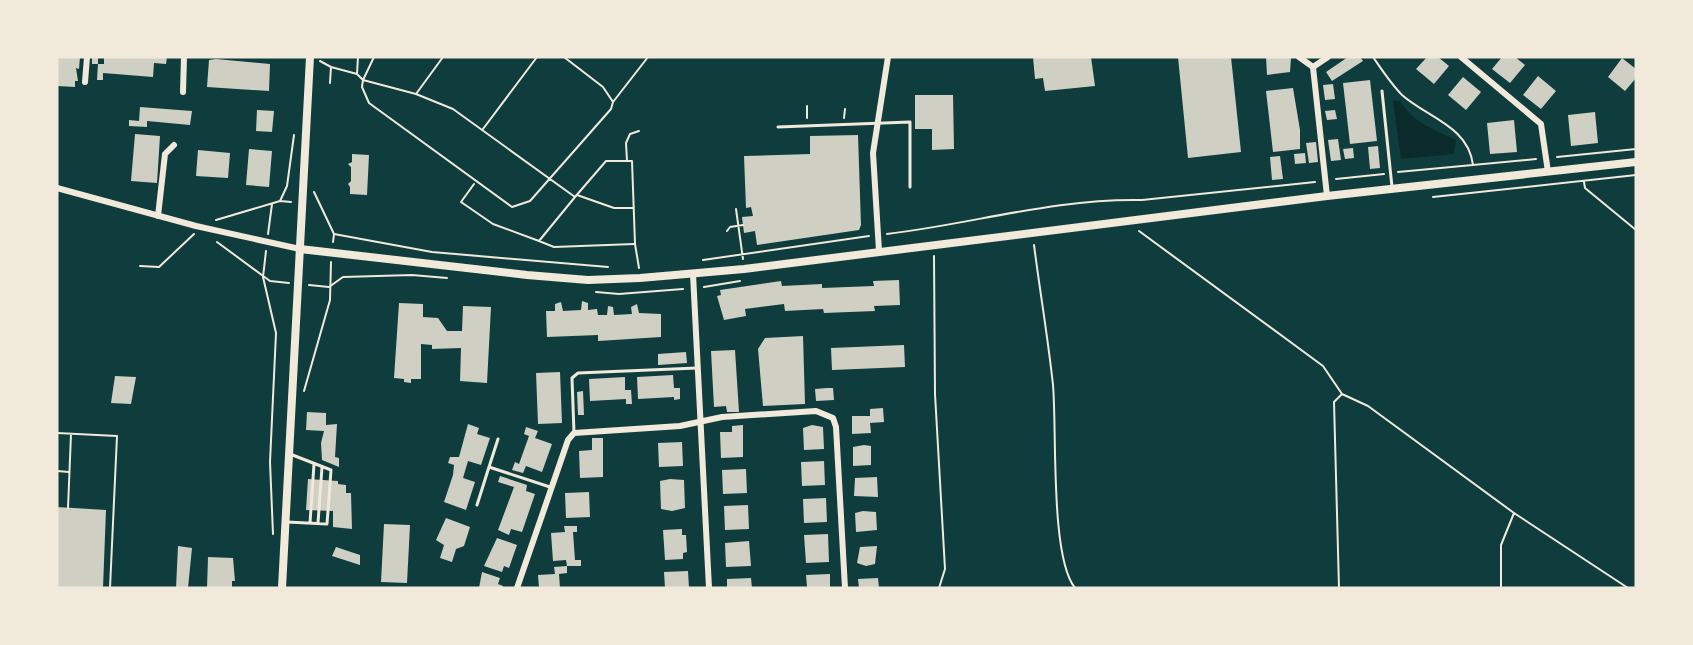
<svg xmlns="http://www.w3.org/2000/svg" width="1693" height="645" font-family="Roboto,sans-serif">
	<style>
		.water { fill: #0a2a2b }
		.building { fill: #cfcfc3 }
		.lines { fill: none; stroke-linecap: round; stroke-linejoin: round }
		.path { stroke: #f1e9da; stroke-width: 2 }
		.service { stroke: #f1e9da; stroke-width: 3 }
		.minor { stroke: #f1e9da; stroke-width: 6 }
		.secondary { stroke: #f1e9da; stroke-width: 8 }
	</style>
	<rect width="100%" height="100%" fill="#0f3d3e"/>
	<!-- water -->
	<path class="water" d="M1393 101H1400C1412 122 1435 130 1456 140L1454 154 1401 159Z"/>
	<!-- building -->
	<path class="building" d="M57 57H80L79 69 76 68 78 81H75V87L57 86Z
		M92 57H98V64H104V57H167L166 64 154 63 153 77 103 73V80H97L98 64H92Z
		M1033 57H1091L1095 86 1045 91 1043 78 1035 79Z
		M1178 57H1231L1241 152 1188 158Z
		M1266 57 1291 58 1290 72 1267 75Z
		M1348 57H1360L1363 61 1332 81 1326 72Z
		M1427 57H1438L1449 66 1434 84 1416 69Z
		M1502 57H1515L1525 65 1510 83 1492 69Z
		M1622 58 1636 69V78L1625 91 1608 77Z
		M216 59 270 64 269 91 207 87 209 60Z
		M1538 76 1556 91 1541 109 1523 95Z
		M1463 77 1481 92 1466 110 1448 95Z
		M1370 80 1377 141 1350 144 1343 83Z
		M1333 84 1335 99 1325 100 1323 85Z
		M1293 88 1300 130V149L1273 152 1266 91Z
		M915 95H953L954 149 932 150V129H915Z
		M140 107 192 111 190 125 147 121V127L129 126V120L139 121Z
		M257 110 274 111 272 132 256 131Z
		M1335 110 1337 119 1327 120 1325 111Z
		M1595 112 1598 143 1571 146 1568 115Z
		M1514 120 1517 152 1490 154 1487 123Z
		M135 134 160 136 157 183 131 181Z
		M858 135 861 225 859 230 757 245 755 231 744 233 742 217 753 216 751 207 746 208 744 156 810 154V136Z
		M1338 139 1341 160 1331 161 1328 140Z
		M1316 142 1318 162 1309 163 1306 143Z
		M1378 146 1380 168 1370 169 1368 147Z
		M1353 148 1354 158 1345 159 1343 149Z
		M249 149 272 151 269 187 246 185Z
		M198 150 230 153 228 178 196 176Z
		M1305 153 1306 163 1295 164 1294 154Z
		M352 154 369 155 367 195 350 194V187L348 184 351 181V167L348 164 352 162Z
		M1280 156 1283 179 1272 180 1270 157Z
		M899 280 900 305 874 306 875 311 824 313 823 309 785 311 784 304 745 309 746 316 724 320 717 296 721 295 720 290 781 281 782 286 822 284V288L874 286 873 281Z
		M582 301 588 303V310L597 309 598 315H607L608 306 613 307 614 315 632 314 631 307 637 304 639 313 661 314V337L598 341V335L547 337 546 311H555V304L561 302 563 311 581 310Z
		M399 303 423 304V317L438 318 447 331H462L463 306 491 307 487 383 460 381 461 348 432 349V345L421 344V379H411V383L404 382V379L394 378Z
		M803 336 805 404 763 406 758 349 765 338Z
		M904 345 905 367 832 370 831 348Z
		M735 350 739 412H727L726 406 714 407 711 351Z
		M686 352 687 363 658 365V354Z
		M560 372 562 423 538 424 536 373Z
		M673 375 674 388H680V399L674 400V397L638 399 637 377Z
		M115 376 136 377 131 404 111 403Z
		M625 377V390H631L632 404H626V399L590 401 589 379Z
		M827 388H833L834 400 816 401 815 389Z
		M583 391 584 415H578L577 392Z
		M883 408 884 422 870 423 871 433 852 434V416H870V409Z
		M307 412 326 413V425L337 424 335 457 339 458V467L322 460 321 443 324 431 306 430Z
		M468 424 479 428 477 434 490 438 481 465 468 461 463 478 475 482 466 510 444 502 453 475 454 465 448 463 450 457H459Z
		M743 425V457L721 458 720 432H732V426Z
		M812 425 823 427 824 449 804 450 803 428Z
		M526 427 538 431 535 438 552 444 542 472 526 466 523 473 512 470 515 462 519 464 529 436 524 434Z
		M592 438H603V477L580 478 579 451 592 450Z
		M682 442 683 466 659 467 658 443Z
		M864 445 871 446V465L853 466V447Z
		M824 461 825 485 802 486 801 462Z
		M746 469 747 493 723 494 722 470Z
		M500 476 527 485 526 491 535 494 522 532 511 529 509 535 498 530 514 487 498 482Z
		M877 477 878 497 854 496 855 478Z
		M308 479 338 481V484L346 485V493H351L352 529 333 527V511L306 510Z
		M670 479 684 480 685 508 672 511 661 509 660 481Z
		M589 492 590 517 566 518 565 493Z
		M826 498 827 522 804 523 803 499Z
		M748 505 749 529 725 530 724 506Z
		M57 507 106 510 103 588H57Z
		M863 511 876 512 877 530 856 532 855 513Z
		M446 518 470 527 464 546 456 549 452 562 440 558 444 545 436 540Z
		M384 524 410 525 407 583 381 582Z
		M564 526H577V532H573L575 560H581V566H567L566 560 553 561 551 533 565 532Z
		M682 529V535H686L687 552 683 553V559L665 560 663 530Z
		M828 534 829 562 806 563 804 535Z
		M497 538 517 545 509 568 504 566 502 572 484 566Z
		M749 541 751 566 726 567 725 543Z
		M178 546 192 548 188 588H176Z
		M877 546 875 564 866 566 857 563 860 547Z
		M336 547 360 555V565L332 556Z
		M208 557 233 558 235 581H232V588H207Z
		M567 566V573L559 574 560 588H539L538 575 555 574 554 567Z
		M688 571 689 588H665L664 572Z
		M482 572 500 578 498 584 503 586V588H479Z
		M830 574V588L807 587 806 575Z
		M751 578 752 588H727V579Z
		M878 578 879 588H859L858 579Z"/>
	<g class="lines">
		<!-- path -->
		<path class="path" d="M358 57 357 74 363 80 362 87 369 103 512 207 530 201 611 109 613 102 603 87 564 57
			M374 57 363 80 416 94 443 57
			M1373 57C1382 70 1391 84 1402 95 1428 118 1468 126 1473 165
			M320 61 331 67 357 74
			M330 83 331 67
			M416 94 453 109 575 197 606 161H627
			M613 102 648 57
			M807 106V118
			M844 118 845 109
			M483 129 537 57
			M639 131 630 134 626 143 627 161H632L635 244 639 268
			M1557 157 1636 149
			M1398 172 1536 159
			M1336 179 1384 174
			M1584 182 1585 188 1636 230
			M474 184 461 202 493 224 539 241
			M314 192 334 234 333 242
			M577 195 614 208H634
			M575 197 539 241 554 247 634 244
			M1433 197 1636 175
			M280 201 287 186 294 135
			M736 209 743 259
			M216 220 280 201 291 202
			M727 231 730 227 743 225
			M1139 231 1323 366 1342 394
			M268 234 272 204
			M334 234 432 252 608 267
			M887 234C972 224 1056 198 1142 200L1315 182
			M217 242 270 281 289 283
			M1034 245C1040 292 1048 338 1053 385 1057 430 1050 557 1075 588
			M266 251 263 277 276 333 270 462 273 534
			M934 256 935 394 945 569 939 588
			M703 260 869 236
			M140 266 159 267 194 234
			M309 285 329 287 343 277 412 275 447 278
			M704 287 740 281
			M596 292 619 294 683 289
			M304 391 330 300 331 262
			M57 433 117 436 110 588
			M57 471 69 472
			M68 508 71 434
			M1339 588 1334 402 1342 394 1368 406 1514 513 1628 588
			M1501 588V545L1514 513"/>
		<!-- service -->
		<path class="service" d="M1382 91 1392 187
			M778 127 910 122V187
			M574 433 572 378 578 373 697 368
			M498 439 489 467 550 487
			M477 505 489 467
			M287 522 327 524 331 470 290 454
			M310 523 314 464
			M318 523 322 467"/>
		<!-- minor -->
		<path class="minor" d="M1299 57 1313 67
			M1461 57 1541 124 1548 172
			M85 82 87 57
			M183 92 184 57
			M57 188 196 226 300 249
			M1327 196 1313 67 1328 57
			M158 216 165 154 174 145
			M879 251 873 153 888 57
			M693 274 709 588
			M517 588 568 440 574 433 680 426 722 417 816 411 833 418 836 427 845 588"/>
		<!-- secondary -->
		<path class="secondary" d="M300 249 527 275 588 280 640 278 744 269 1327 196 1636 162
			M282 588 310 57"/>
	</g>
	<!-- border -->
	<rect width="1693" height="645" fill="none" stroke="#f1e9da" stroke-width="117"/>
</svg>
